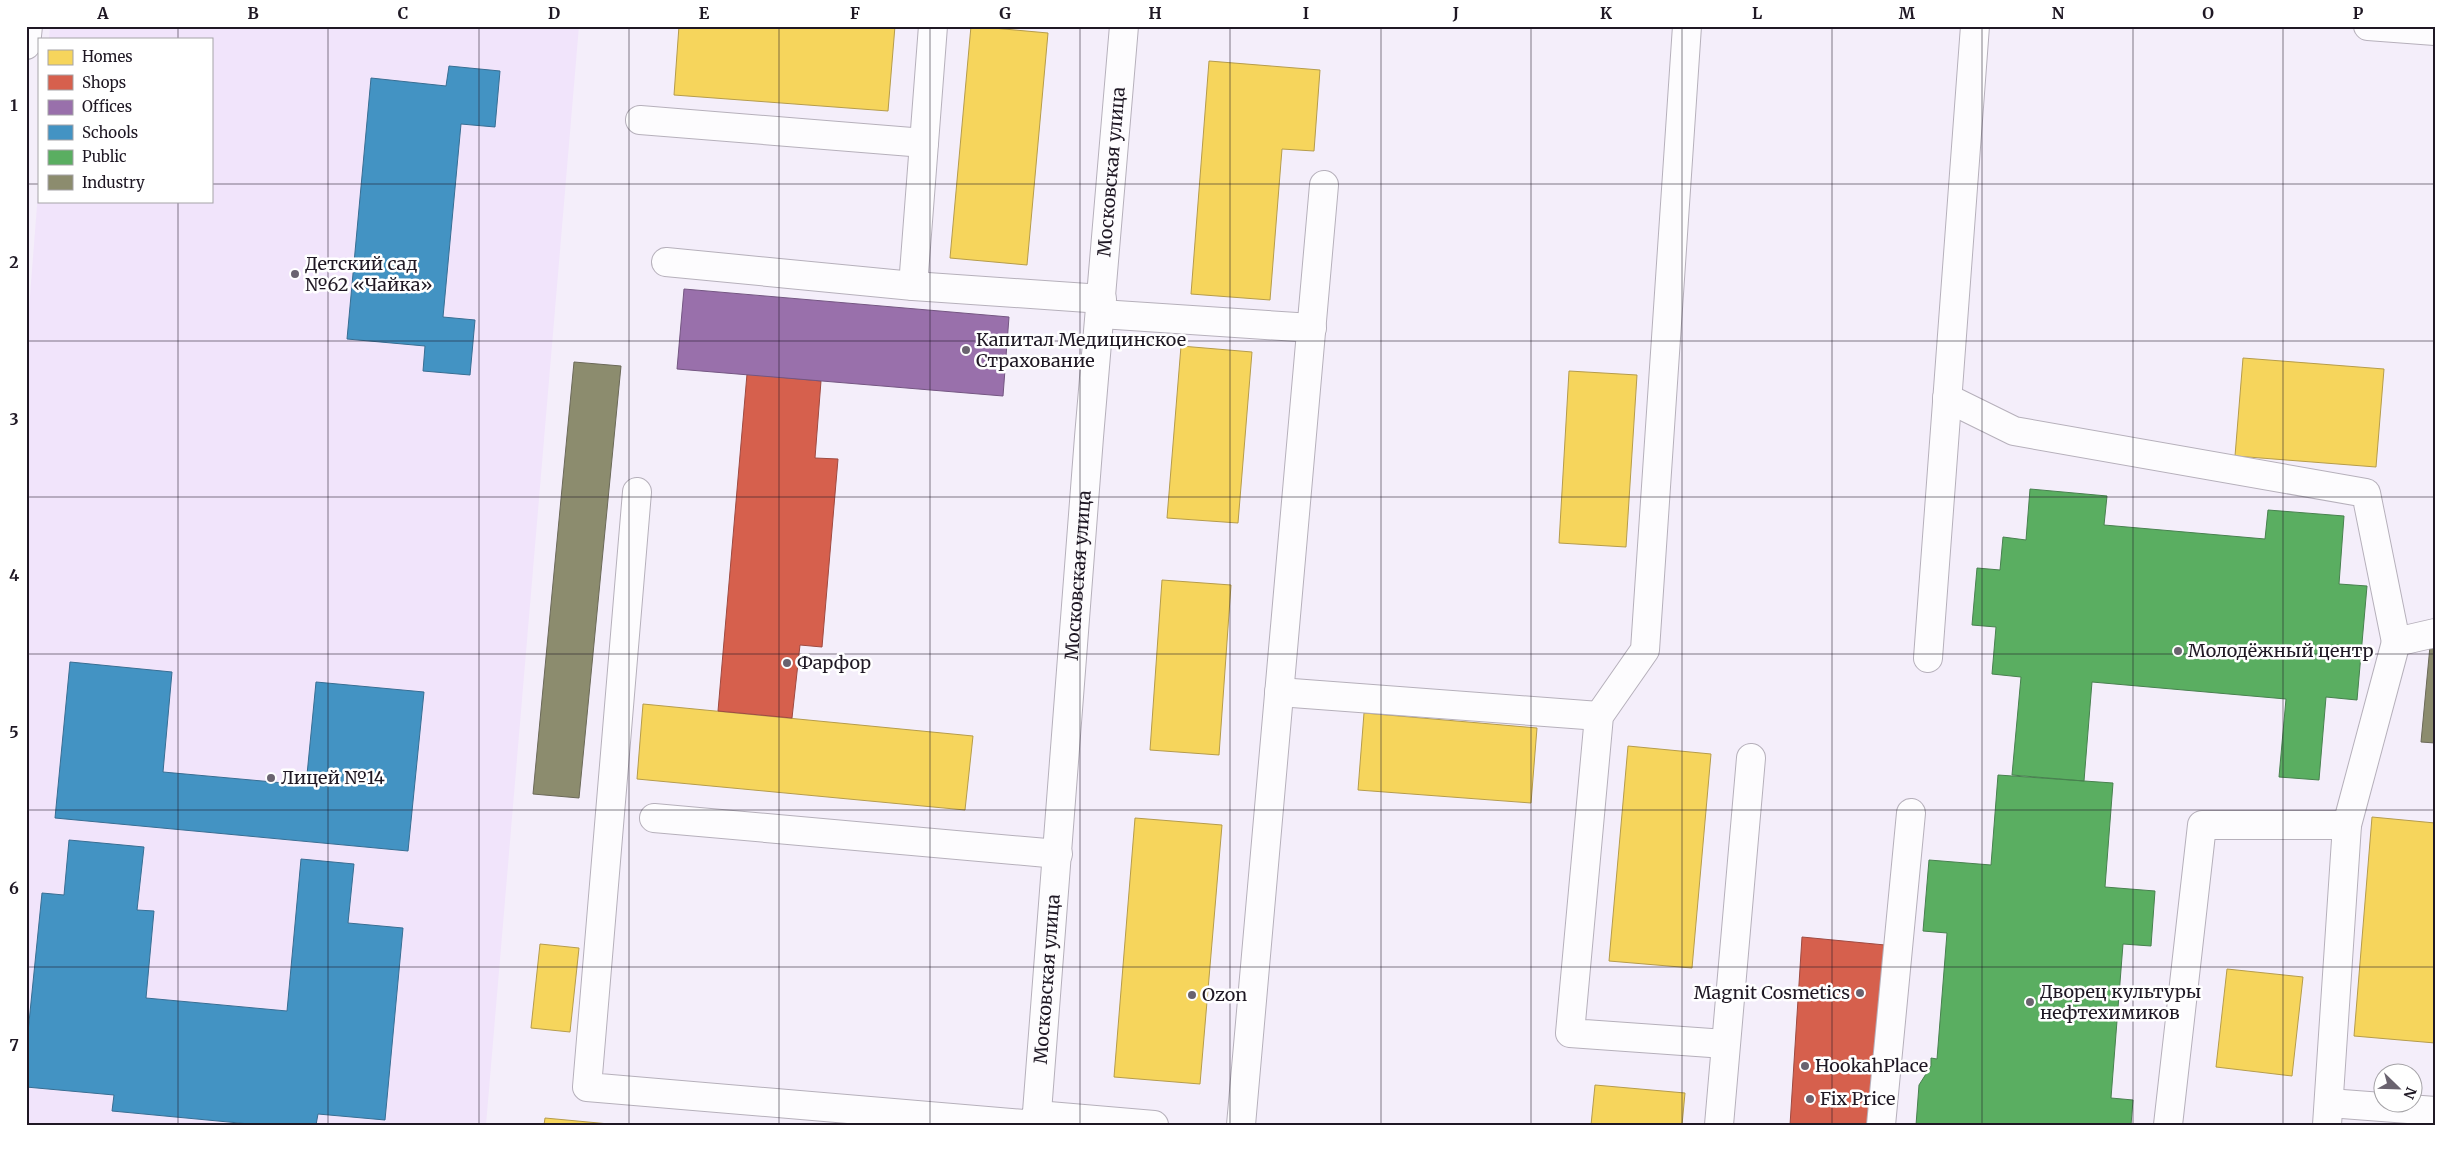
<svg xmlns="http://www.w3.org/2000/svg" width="2461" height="1151" font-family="Merriweather,serif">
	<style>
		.built { fill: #f1e4fb }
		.homes { fill: #f6d55c; stroke: #b69c4b }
		.shops { fill: #d6604d; stroke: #9f4a41 }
		.offices { fill: #9970ab; stroke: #745682 }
		.schools { fill: #4393c3; stroke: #386e93 }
		.public { fill: #5aae61; stroke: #48814f }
		.industry { fill: #8c8c6e; stroke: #6b6958 }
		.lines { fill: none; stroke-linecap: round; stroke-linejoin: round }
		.minor-casing { stroke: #b6b0bb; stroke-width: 30 }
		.minor { stroke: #fdfcfe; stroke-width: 28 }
		.grid { fill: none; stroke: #1f1824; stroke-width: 1; stroke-opacity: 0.55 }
		.poi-dot { fill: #6a636f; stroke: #fff; stroke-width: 2 }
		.labels { text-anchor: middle; stroke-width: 5; stroke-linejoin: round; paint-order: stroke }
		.street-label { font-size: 18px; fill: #1f1824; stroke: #fff }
		.poi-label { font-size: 18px; fill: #1f1824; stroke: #fff; text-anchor: start }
		.neatline { fill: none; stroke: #1f1824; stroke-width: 2 }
		.grid-label { font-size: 16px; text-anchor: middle; font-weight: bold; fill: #1f1824 }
	</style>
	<rect width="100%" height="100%" fill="#f4eefa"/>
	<!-- built -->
	<path class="built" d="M50 26H579L486 1125H26V347L39 180V201H211V39H49Z"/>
	<!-- homes -->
	<path class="homes" d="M679 26H895L888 111 674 95Z
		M971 26 1048 33 1027 265 950 258Z
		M1209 61 1320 70 1314 151 1282 149 1270 300 1191 294Z
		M1181 346 1252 352 1238 523 1167 518Z
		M2243 358 2384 369 2376 467 2235 456Z
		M1569 371 1637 375 1626 547 1559 543Z
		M1162 580 1231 585 1219 755 1150 750Z
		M643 704 973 736 965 810 637 779Z
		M1364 713 1537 728 1531 803 1358 790Z
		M1628 746 1711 754 1692 968 1609 961Z
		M2372 817 2435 823V1043L2354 1036Z
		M1135 818 1222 825 1200 1084 1114 1077Z
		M540 944 579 948 570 1032 531 1028Z
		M2227 969 2303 977 2292 1076 2216 1067Z
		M1595 1085 1685 1093 1682 1125H1591Z
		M545 1118 620 1125H544Z"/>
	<!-- shops -->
	<path class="shops" d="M747 374 821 381 815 458 838 459 822 647 800 645 792 718 718 711Z
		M1802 937 1885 945 1868 1125H1790Z"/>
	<!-- offices -->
	<path class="offices" d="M684 289 1009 317 1003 396 677 369Z"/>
	<!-- schools -->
	<path class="schools" d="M449 66 500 71 495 127 461 124 443 317 475 320 470 375 423 371 425 346 347 339 371 78 446 86Z
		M70 662 172 672 163 772 306 785 316 682 424 692 408 851 55 818Z
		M69 840 144 847 137 910 154 911 146 998 287 1011 301 859 354 864 348 923 403 928 385 1120 318 1114 316 1125H260L112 1111 114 1095 26 1087V1052L42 893 64 895Z"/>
	<!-- public -->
	<path class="public" d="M2030 489 2107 496 2104 525 2265 539 2268 510 2344 516 2339 584 2367 586 2357 700 2326 697 2319 780 2279 777 2286 699 2092 682 2084 781 2012 775 2021 677 1992 674 1996 627 1972 625 1977 568 2000 570 2003 537 2026 540Z
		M1998 775 2113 783 2105 887 2155 891 2151 946 2123 944 2111 1098 2133 1100 2131 1125H1916L1919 1085 1931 1066V1058L1937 1059 1947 933 1923 931 1929 860 1991 865Z"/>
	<!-- industry -->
	<path class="industry" d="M574 362 621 366 579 798 533 794Z
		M2430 646H2435V743L2421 742Z"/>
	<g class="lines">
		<!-- minor casing -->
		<g class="minor-casing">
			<g id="minor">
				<path d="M1687 26 1645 650 1599 716 1570 1033 1725 1044"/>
				<path d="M2368 26 2435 31"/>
				<path d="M26 45 28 26"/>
				<path d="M640 120 924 143"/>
				<path d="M666 262 913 286 1102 299"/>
				<path d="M913 286 933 26"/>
				<path d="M1101 314 1312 328"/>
				<path d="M1947 398 2014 431 2366 493 2396 642"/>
				<path id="s1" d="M637 492 587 1087 1036 1125 1089 437 1124 26"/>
				<path d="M1928 658 1975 26"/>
				<path d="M1279 692 1599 716"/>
				<path d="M654 818 1058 854"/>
				<path d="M2329 1103 2435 1111"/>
				<path d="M1037 1115 1154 1125"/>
				<path d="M1241 1125 1324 185"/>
				<path d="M1719 1125 1751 758"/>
				<path d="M1881 1125 1911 813"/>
				<path d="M2168 1125 2202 825H2347"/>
				<path d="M2327 1125 2347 825 2396 642 2435 633"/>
			</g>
		</g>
		<!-- minor -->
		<use href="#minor" class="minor"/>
	</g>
	<!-- grid -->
	<path class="grid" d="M178 26V39M328 26V1125M479 26V1125M629 26V1125M779 26V1125M930 26V1125M1080 26V1125M1230 26V1125M1381 26V1125M1531 26V1125M1682 26V1125M1832 26V1125M1982 26V1125M2133 26V1125M2283 26V1125M26 184H39M211 184H2435M178 201V1125M26 341H2435M26 497H2435M26 654H2435M26 810H2435M26 967H2435"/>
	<!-- markers -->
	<g class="poi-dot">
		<circle cx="295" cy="274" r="5"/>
		<circle cx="966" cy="350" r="5"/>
		<circle cx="2178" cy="651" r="5"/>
		<circle cx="787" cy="663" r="5"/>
		<circle cx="271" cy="778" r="5"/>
		<circle cx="1860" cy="993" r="5"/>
		<circle cx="1192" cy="995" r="5"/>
		<circle cx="2030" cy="1002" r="5"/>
		<circle cx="1805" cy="1066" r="5"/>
		<circle cx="1810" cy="1099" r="5"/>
	</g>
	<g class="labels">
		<!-- street labels -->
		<g class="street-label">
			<text dy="6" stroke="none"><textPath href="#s1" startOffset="2004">Московская улица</textPath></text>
			<text dy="6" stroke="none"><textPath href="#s1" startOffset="1599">Московская улица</textPath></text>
			<text dy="6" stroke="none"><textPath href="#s1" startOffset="1194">Московская улица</textPath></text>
		</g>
		<!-- poi labels -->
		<g class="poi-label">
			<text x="305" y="270">Детский сад<tspan x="305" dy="21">№62 «Чайка»</tspan></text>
			<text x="976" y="346">Капитал Медицинское<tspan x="976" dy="21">Страхование</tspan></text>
			<text x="2188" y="657">Молодёжный центр</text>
			<text x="797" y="669">Фарфор</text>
			<text x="281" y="784">Лицей №14</text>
			<text x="2040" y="998">Дворец культуры<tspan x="2040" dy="21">нефтехимиков</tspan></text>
			<text x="1850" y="999" text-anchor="end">Magnit Cosmetics</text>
			<text x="1202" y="1001">Ozon</text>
			<text x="1815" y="1072">HookahPlace</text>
			<text x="1820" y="1105">Fix Price</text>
		</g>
	</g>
	<!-- border -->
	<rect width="2461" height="1151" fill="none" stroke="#ffffff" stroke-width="55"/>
	<!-- legend -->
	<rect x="38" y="38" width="175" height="165" fill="#ffffff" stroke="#a5a3a7"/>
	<rect x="48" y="50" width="25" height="15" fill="#f6d55c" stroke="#a5a3a7"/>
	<text x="82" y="62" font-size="15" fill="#1f1824">Homes</text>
	<rect x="48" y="75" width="25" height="15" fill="#d6604d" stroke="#a5a3a7"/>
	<text x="82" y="88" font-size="15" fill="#1f1824">Shops</text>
	<rect x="48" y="100" width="25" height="15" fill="#9970ab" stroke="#a5a3a7"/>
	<text x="82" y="112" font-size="15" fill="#1f1824">Offices</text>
	<rect x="48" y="125" width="25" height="15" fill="#4393c3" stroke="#a5a3a7"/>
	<text x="82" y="138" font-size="15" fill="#1f1824">Schools</text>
	<rect x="48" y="150" width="25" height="15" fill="#5aae61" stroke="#a5a3a7"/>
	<text x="82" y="162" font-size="15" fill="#1f1824">Public</text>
	<rect x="48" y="175" width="25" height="15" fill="#8c8c6e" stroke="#a5a3a7"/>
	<text x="82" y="188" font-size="15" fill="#1f1824">Industry</text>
	<!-- north arrow -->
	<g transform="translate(2398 1088) rotate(113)"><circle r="24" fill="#ffffff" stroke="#a5a3a7"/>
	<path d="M0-4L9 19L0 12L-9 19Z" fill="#6a636f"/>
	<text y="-8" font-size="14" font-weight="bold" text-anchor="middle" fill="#1f1824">N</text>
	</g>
	<rect x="28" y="28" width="2406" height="1096" class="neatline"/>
	<g class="grid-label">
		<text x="103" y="19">A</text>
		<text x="253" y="19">B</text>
		<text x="403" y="19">C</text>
		<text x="554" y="19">D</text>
		<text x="704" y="19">E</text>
		<text x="855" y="19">F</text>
		<text x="1005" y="19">G</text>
		<text x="1155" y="19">H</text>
		<text x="1306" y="19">I</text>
		<text x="1456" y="19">J</text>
		<text x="1606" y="19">K</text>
		<text x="1757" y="19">L</text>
		<text x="1907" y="19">M</text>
		<text x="2058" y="19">N</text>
		<text x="2208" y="19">O</text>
		<text x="2358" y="19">P</text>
		<text x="14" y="111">1</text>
		<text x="14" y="268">2</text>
		<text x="14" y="425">3</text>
		<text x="14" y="581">4</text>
		<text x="14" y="738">5</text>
		<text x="14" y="894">6</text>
		<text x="14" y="1051">7</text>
	</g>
</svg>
